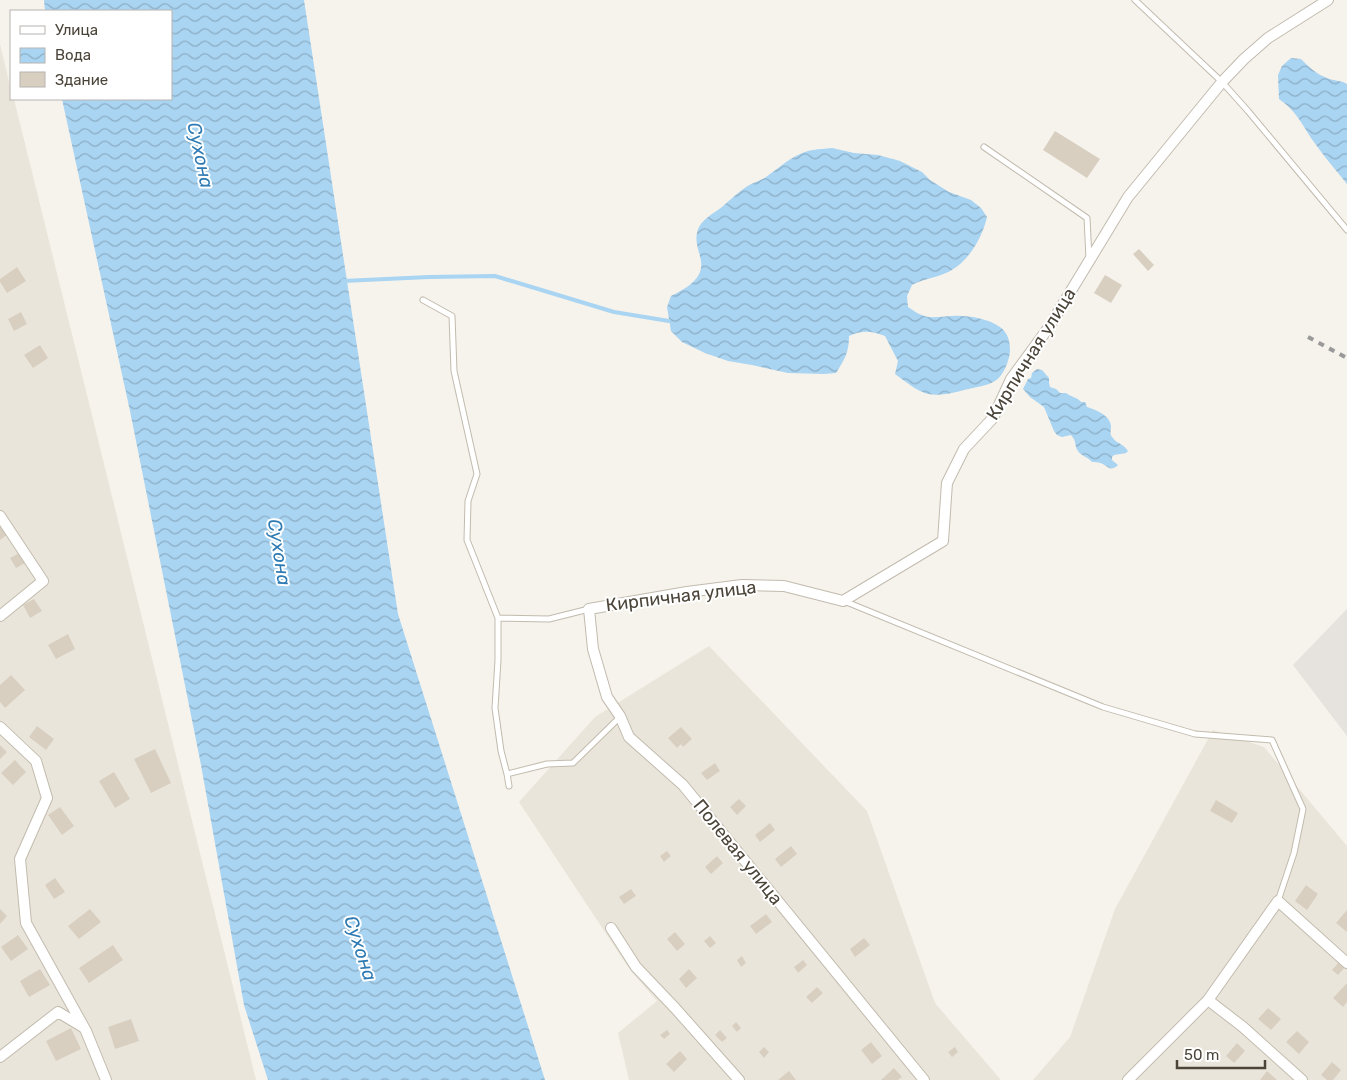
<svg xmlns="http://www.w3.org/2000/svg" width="1347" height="1080" font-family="Rubik,sans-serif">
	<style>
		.residential { fill: #eae5da }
		.industrial { fill: #e6e2dd }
		.water { fill: url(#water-waves) }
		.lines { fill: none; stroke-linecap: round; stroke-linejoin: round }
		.stream { stroke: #a9d4f2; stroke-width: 4 }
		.building { fill: #d8cfc1 }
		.service-casing { stroke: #c2bbae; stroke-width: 7 }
		.minor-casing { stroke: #c2bbae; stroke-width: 12 }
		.service { stroke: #fff; stroke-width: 5 }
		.minor { stroke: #fff; stroke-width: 10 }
		.rail { stroke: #9a9a9a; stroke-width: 4; stroke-dasharray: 6 6; stroke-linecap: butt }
		.labels { text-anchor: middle; stroke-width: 4; stroke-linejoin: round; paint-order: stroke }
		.street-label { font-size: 18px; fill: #4b4439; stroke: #fff }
		.water-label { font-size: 19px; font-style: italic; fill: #2e7ab2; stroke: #fff }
	</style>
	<defs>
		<pattern id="water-waves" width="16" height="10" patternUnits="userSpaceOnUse" patternTransform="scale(1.25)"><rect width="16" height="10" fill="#a9d4f2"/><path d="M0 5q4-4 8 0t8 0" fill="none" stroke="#8caec5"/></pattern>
	</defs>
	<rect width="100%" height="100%" fill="#f6f3ec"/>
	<!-- residential -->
	<path class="residential" d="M0 44 11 90V99H14L256 1080H0Z
		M709 646 867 811 935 1003 1001 1080H629L618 1033 657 1001 630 970 519 802 595 717Z
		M1213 730 1264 747 1347 846V1080H1033L1070 1037 1115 909Z"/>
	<!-- industrial -->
	<path class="industrial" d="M1347 609V736L1293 665Z"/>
	<!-- water -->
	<path class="water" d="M44 0H304L398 614 545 1080H268L244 1005 201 765 130 411 62 99H171V11H45Z
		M1291 58 1301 59C1309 67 1316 74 1327 78 1334 81 1341 80 1347 84V184C1335 169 1322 154 1311 138 1301 122 1295 110 1279 99L1278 75 1282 66Z
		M832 148 854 153 878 155 900 161 922 172 930 180 949 192 971 200 981 208 987 217C982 239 967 264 946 273 934 278 923 279 912 285L907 296 908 307C914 311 921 316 929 317 936 318 944 316 952 316 967 315 987 318 1000 327 1008 333 1010 341 1010 351 1009 361 1004 375 995 381 989 385 981 386 973 388 958 391 944 397 928 394 916 391 905 381 895 374L898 361 885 336C871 331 863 330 849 336 849 352 845 359 836 373L824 374 788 373 752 365 728 361 705 353 682 342 671 331 667 307 671 296C685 289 704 279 701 261 699 249 693 240 699 227 704 218 714 213 722 207 730 200 737 193 746 187 752 183 760 181 766 177 779 168 790 157 805 152 813 149 823 149 832 148Z
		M1037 369 1042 370 1049 378V383L1050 387 1056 389 1060 393H1066C1071 397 1077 397 1081 402H1085L1087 407C1096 410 1110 415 1111 426 1111 431 1109 434 1113 438 1117 444 1123 443 1128 451L1126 453 1114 455 1112 457V460L1118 465C1109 473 1108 465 1100 463 1098 462 1095 462 1092 462 1088 457 1080 455 1078 451 1074 445 1077 442 1071 435L1062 437 1057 435 1054 431 1044 407 1030 397 1023 389 1028 379 1031 378 1032 373Z"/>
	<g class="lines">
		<!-- stream -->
		<path class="stream" d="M343 281 429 277 495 276 614 312 669 321"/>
	</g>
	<!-- building -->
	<path class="building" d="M1055 131 1100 159 1087 178 1043 150Z
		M1139 249 1154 265 1148 271 1133 254Z
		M17 267 26 281 7 293 0 282V279Z
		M1105 275 1122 285 1111 303 1094 293Z
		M21 312 27 324 14 331 8 319Z
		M40 345 48 358 33 368 24 355Z
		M0 521 8 534 0 540Z
		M21 552 27 562 16 568 10 558Z
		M34 599 42 611 30 618 23 605Z
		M68 634 75 649 56 659 48 645Z
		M11 675 25 690 5 708 0 702V685Z
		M37 726 54 739 46 750 29 737Z
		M681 727 692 739 683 747 681 744 677 748 668 738Z
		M0 745 7 752 0 759Z
		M155 749 171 783 151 793 134 759Z
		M15 760 26 772 13 785 1 773Z
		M715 763 720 771 707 780 701 773Z
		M114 772 130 799 115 808 99 781Z
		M739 799 746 806 737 815 730 807Z
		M1216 800 1238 813 1232 823 1210 811Z
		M60 807 74 826 62 835 48 815Z
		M770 823 775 830 760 842 755 835Z
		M791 846 797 854 781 867 775 859Z
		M667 851 671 856 664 862 660 856Z
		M717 856 723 863 711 874 705 867Z
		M55 878 65 892 54 899 45 885Z
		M1306 885 1318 894 1307 910 1295 901Z
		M631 889 636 896 624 904 619 897Z
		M0 909 7 916 0 924Z
		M90 909 101 922 79 939 68 926Z
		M1347 910V932L1336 923Z
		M766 914 772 922 756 934 750 926Z
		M675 932 685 944 677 951 667 939Z
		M18 935 28 949 11 961 1 947Z
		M710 936 716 943 710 948 704 941Z
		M864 938 870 945 855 957 850 949Z
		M113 945 123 960 89 983 79 968Z
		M742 956 746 963 741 967 737 960Z
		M803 960 807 965 798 973 794 967Z
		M1340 961 1346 966 1338 975 1332 970Z
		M40 969 50 985 29 997 20 981Z
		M689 969 697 978 686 988 679 979Z
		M1347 983V1002L1343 1007 1333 998Z
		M817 987 823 993 812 1003 806 997Z
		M1268 1008 1281 1019 1271 1030 1258 1019Z
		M131 1019 139 1041 115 1049 108 1027Z
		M736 1022 741 1028 737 1032 732 1026Z
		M71 1028 81 1049 56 1061 46 1041Z
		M667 1030 670 1034 664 1039 660 1035Z
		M720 1030 727 1038 722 1042 715 1035Z
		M1297 1031 1309 1042 1299 1054 1286 1042Z
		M871 1042 882 1056 872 1064 861 1050Z
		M1237 1043 1245 1051 1234 1063 1226 1056Z
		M764 1047 769 1052 764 1058 759 1052Z
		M955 1047 958 1052 952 1057 948 1052Z
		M680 1051 687 1059 674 1072 666 1064Z
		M1332 1062 1341 1070 1333 1080H1327L1321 1075Z
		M894 1068 902 1077 898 1080H881Z
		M789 1071 796 1080H778Z
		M1267 1071 1277 1080H1260Z"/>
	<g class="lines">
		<!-- service casing -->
		<g class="service-casing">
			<path id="service" d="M1135 0 1222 82 1248 111 1347 230
				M984 147 1087 218 1089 259
				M423 300 452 316 454 371 477 474 468 501 467 540 498 618 549 619 589 609
				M844 601 1103 707 1195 734 1272 740 1303 809 1294 853 1278 901
				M498 618V660L495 708 501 751 507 774 509 786
				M507 774 547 764 573 763 620 717"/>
		</g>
		<!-- minor casing -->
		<g class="minor-casing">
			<path id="minor" d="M0 516 43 581 0 616
				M0 727 36 761 47 798 20 859 26 923 86 1031 106 1080
				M611 928 636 967 675 1008 739 1080
				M1208 1000 1243 1027 1302 1080
				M0 1057 58 1012 83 1027
				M924 1080 683 785 629 737 620 716 607 697 593 649 589 609 687 592 742 585 784 586 843 601 943 541 947 483 964 449 993 418 1011 379 1049 327 1128 197 1222 82 1244 59 1268 38 1328 0
				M1128 1080 1208 1000 1278 901 1347 963"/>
		</g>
		<!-- service -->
		<use href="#service" class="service"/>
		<!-- minor -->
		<use href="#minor" class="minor"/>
		<!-- rail -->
		<path class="rail" d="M1308 337 1347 358"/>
	</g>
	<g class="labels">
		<!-- street labels -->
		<g class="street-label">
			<text transform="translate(1031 354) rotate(-58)" y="6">Кирпичная улица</text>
			<text transform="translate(681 596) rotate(-7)" y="6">Кирпичная улица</text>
			<text transform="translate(738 852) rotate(51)" y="6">Полевая улица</text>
		</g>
		<!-- water labels -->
		<g class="water-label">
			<text transform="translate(201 155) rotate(78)" y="7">Сухона</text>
			<text transform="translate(280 552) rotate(81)" y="7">Сухона</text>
			<text transform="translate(361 948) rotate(72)" y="7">Сухона</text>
		</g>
	</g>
	<!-- legend -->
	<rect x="10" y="10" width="162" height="90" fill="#ffffff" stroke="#b7b4b0"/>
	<rect x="20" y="26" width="25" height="8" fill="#ffffff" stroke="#b7b4b0"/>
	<text x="55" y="35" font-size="15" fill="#4b4439">Улица</text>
	<rect x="20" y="48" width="25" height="15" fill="url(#water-waves)" stroke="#b7b4b0"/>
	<text x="55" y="60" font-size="15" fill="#4b4439">Вода</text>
	<rect x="20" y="72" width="25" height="15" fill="#d8cfc1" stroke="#b7b4b0"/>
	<text x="55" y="85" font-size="15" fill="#4b4439">Здание</text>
	<!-- scale -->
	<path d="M1177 1060v8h88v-8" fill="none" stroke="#4b4439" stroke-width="2.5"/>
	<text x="1184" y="1060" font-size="15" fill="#4b4439" stroke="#ffffff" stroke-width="4" paint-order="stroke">50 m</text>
</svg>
